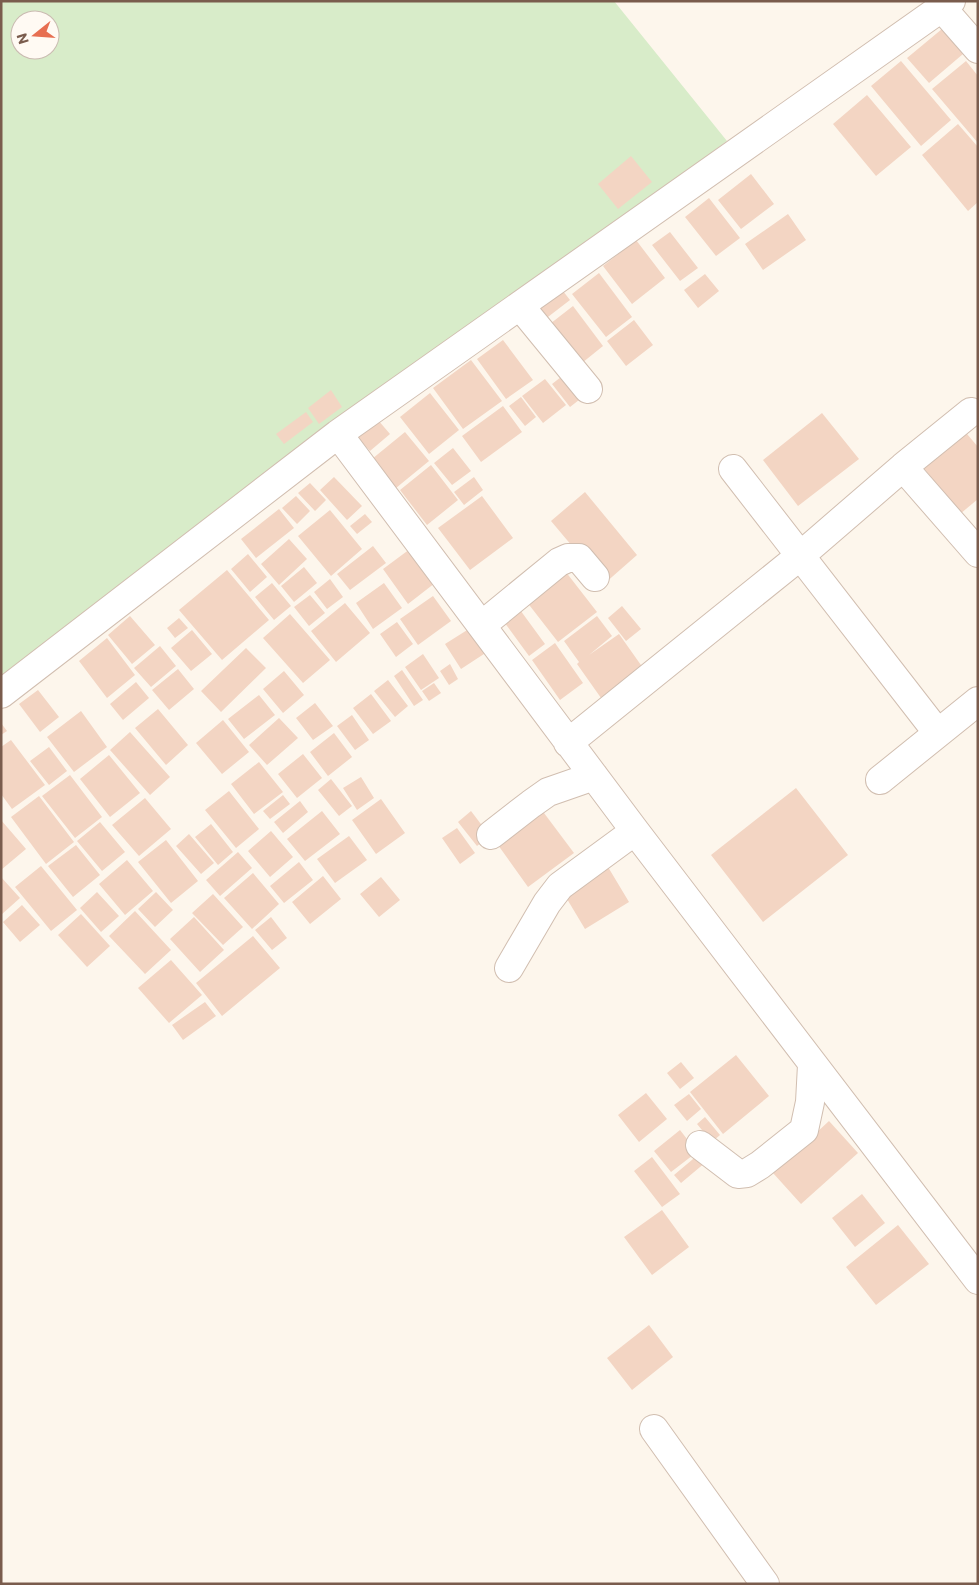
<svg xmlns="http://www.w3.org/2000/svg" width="979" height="1585" font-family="Commissioner,sans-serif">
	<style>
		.green { fill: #d8ecc9; fill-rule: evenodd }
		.building { fill: #f3d5c3 }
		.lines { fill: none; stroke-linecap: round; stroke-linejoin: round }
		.minor-casing { stroke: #d1beb0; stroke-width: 30 }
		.minor { stroke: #fff; stroke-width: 28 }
	</style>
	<rect width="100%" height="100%" fill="#fdf6ec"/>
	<!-- green -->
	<path class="green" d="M1 1H614L727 141 1 681ZM20 20H50V50H20Z"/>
	<!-- building -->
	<path class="building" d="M942 29 963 54 929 83 907 58Z
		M901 61 951 120 921 146 871 86Z
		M966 61 978 76V143L932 89Z
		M867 95 911 147 876 176 833 124Z
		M958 124 978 147V202L968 211 922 155Z
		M631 156 652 182 618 209 598 184Z
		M751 174 774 204 741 229 718 200Z
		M709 198 740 238 716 256 685 217Z
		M788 214 806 240 763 270 745 244Z
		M670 232 698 268 680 281 652 245Z
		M636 240 665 278 632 304 603 266Z
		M599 273 632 317 606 337 572 294Z
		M705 274 719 291 698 308 684 290Z
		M559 286 570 300 544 320 533 306Z
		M573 306 603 346 577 367 546 327Z
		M634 320 653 345 626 366 607 341Z
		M503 340 533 380 506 399 477 359Z
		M471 360 502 401 463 429 433 388Z
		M570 370 588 393 570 407 552 384Z
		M545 379 566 405 543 423 522 396Z
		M331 390 342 407 319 424 308 408Z
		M430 393 459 430 429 454 400 417Z
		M521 397 536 417 525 426 509 406Z
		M503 406 522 432 481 462 462 436Z
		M306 412 313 422 284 444 276 434Z
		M822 413 859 459 798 506 763 460Z
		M378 420 390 434 370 451 357 437Z
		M962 428 978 447V499L960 514 919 462Z
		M405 432 429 461 396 488 372 459Z
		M453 448 471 471 452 485 434 463Z
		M431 465 458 500 427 525 400 490Z
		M334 477 362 506 347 520 320 490Z
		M474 477 483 490 464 505 454 492Z
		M310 483 326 500 315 511 298 493Z
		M585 492 637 555 604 584 551 521Z
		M296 496 310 511 297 524 282 508Z
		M482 496 513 538 470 570 438 528Z
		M279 509 294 528 256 558 241 539Z
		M330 510 362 549 331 576 298 536Z
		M365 514 372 522 357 534 350 526Z
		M289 539 307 559 279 585 261 564Z
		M373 546 386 563 350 590 337 574Z
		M410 549 435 583 408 604 383 569Z
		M248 554 267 577 250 592 231 569Z
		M304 567 317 583 294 602 281 586Z
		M562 567 597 612 558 642 523 597Z
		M227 570 269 620 222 660 179 610Z
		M330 579 343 597 327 609 314 592Z
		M272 583 291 606 274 620 255 597Z
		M384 583 402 608 373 629 356 603Z
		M310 595 325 613 309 626 294 607Z
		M433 596 451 621 418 645 400 619Z
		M345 603 370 633 336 662 311 631Z
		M515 603 545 644 529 656 499 615Z
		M622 606 641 629 626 641 608 618Z
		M290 614 330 660 303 683 263 638Z
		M130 616 155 645 132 664 108 635Z
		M597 616 612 636 589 655 619 634 648 675 606 705 577 664 579 662 564 641Z
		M179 618 188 628 175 638 167 628Z
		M397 622 413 644 396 657 380 634Z
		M472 627 487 652 461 669 445 644Z
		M192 630 212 654 191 671 171 648Z
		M107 638 135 675 107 698 79 661Z
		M555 643 583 683 560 700 532 660Z
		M160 646 176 666 151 687 134 668Z
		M246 648 266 668 221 712 201 691Z
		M423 654 439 678 421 690 405 667Z
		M450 664 458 679 449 685 440 671Z
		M178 669 194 689 169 710 152 690Z
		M402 670 423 700 414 706 394 676Z
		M284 671 304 695 283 713 263 689Z
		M388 680 408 706 395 717 374 691Z
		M136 682 149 698 123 720 110 704Z
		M434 683 441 693 429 701 422 691Z
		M38 690 59 717 40 732 19 704Z
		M371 694 391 721 373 734 353 708Z
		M259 695 275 715 244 739 228 719Z
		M315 703 333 726 313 740 296 718Z
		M158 709 188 745 166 765 135 728Z
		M81 711 107 747 74 772 47 737Z
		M352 715 369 740 355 750 337 726Z
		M279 718 298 738 267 765 249 745Z
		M223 720 249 752 222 774 196 743Z
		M1 723 7 731 1 735Z
		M130 732 170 777 150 795 110 750Z
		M334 733 352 757 328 776 310 752Z
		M11 740 45 785 12 809 1 794V747Z
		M49 747 67 771 49 785 30 761Z
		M303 754 322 778 297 798 278 774Z
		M109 755 140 793 110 817 80 779Z
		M259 762 283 792 254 814 231 784Z
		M70 775 102 817 75 838 42 796Z
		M361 777 374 798 357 810 343 788Z
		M331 779 352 806 339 816 318 790Z
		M796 788 848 855 763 922 711 855Z
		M229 791 259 829 236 848 205 810Z
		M283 795 290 804 270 819 263 811Z
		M39 796 74 842 46 864 11 817Z
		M145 798 171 829 139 856 112 825Z
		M381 799 405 833 376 854 352 820Z
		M300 801 308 812 283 833 274 822Z
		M538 805 574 853 528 887 493 838Z
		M322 811 340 834 305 861 287 839Z
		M471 811 490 836 477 846 458 822Z
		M1 820 26 849 1 870Z
		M100 822 125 852 102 871 77 841Z
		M211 824 233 852 218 865 195 837Z
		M457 828 475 853 460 864 442 838Z
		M271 831 293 857 270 877 248 851Z
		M189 834 214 863 201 874 176 846Z
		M349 836 367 860 335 883 317 859Z
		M166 840 198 881 171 903 138 862Z
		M76 845 100 875 73 897 48 866Z
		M238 852 252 868 220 896 206 880Z
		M127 860 153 891 125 915 99 884Z
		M299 862 313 880 284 903 270 886Z
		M605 862 629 902 585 929 561 889Z
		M41 866 77 910 51 931 15 887Z
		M253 873 279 904 252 929 224 898Z
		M323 876 341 899 310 924 292 902Z
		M1 877 20 898 1 915Z
		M381 877 400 900 379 917 360 894Z
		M97 892 119 916 101 932 80 908Z
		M156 892 173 910 155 927 138 909Z
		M213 894 243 927 223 945 192 913Z
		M22 905 40 925 20 942 3 922Z
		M135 911 171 950 145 974 109 936Z
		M81 914 110 946 87 967 58 935Z
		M194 917 224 950 200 972 170 939Z
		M271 917 287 938 272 950 255 930Z
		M253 936 280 968 222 1016 196 983Z
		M171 960 202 995 169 1023 138 988Z
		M205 1002 216 1016 183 1040 172 1025Z
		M736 1055 769 1096 723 1134 690 1092Z
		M681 1062 694 1078 680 1089 667 1073Z
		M646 1093 667 1119 639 1142 618 1115Z
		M689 1094 701 1109 687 1121 674 1105Z
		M705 1117 720 1135 712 1142 697 1124Z
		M829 1121 858 1153 801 1204 773 1173Z
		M680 1130 697 1152 671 1172 654 1151Z
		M699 1154 706 1162 681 1183 674 1175Z
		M652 1157 680 1194 662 1207 634 1171Z
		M862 1194 885 1223 855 1247 832 1218Z
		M662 1210 689 1247 652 1275 624 1237Z
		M898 1225 929 1264 876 1305 846 1267Z
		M649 1325 673 1357 632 1390 607 1358Z"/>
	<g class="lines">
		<!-- minor casing -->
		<g class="minor-casing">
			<path id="minor" d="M942 8 978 49
				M520 306 588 389
				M338 434 635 831 978 1280
				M903 467 978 553
				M733 469 937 732
				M482 625 559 562 568 558H579L595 577
				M1 694 338 434 951 1
				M568 743 800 556 903 467 971 412
				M880 780 978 701
				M491 835 531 804 548 792 594 776
				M509 968 547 903 560 886 635 831
				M700 1145 738 1174 747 1173 760 1165 804 1130 810 1102 812 1065
				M654 1429 765 1584"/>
		</g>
		<!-- minor -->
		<use href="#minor" class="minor"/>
	</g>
	<!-- border -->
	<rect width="979" height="1585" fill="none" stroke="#7a5c4d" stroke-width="5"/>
	<!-- north arrow -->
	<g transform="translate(35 35) rotate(253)"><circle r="24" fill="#fffaf3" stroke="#cabbb1"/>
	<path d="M0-4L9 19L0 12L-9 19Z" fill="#e76f51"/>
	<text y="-8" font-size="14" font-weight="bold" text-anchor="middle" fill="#7a5c4d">N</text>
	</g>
</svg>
